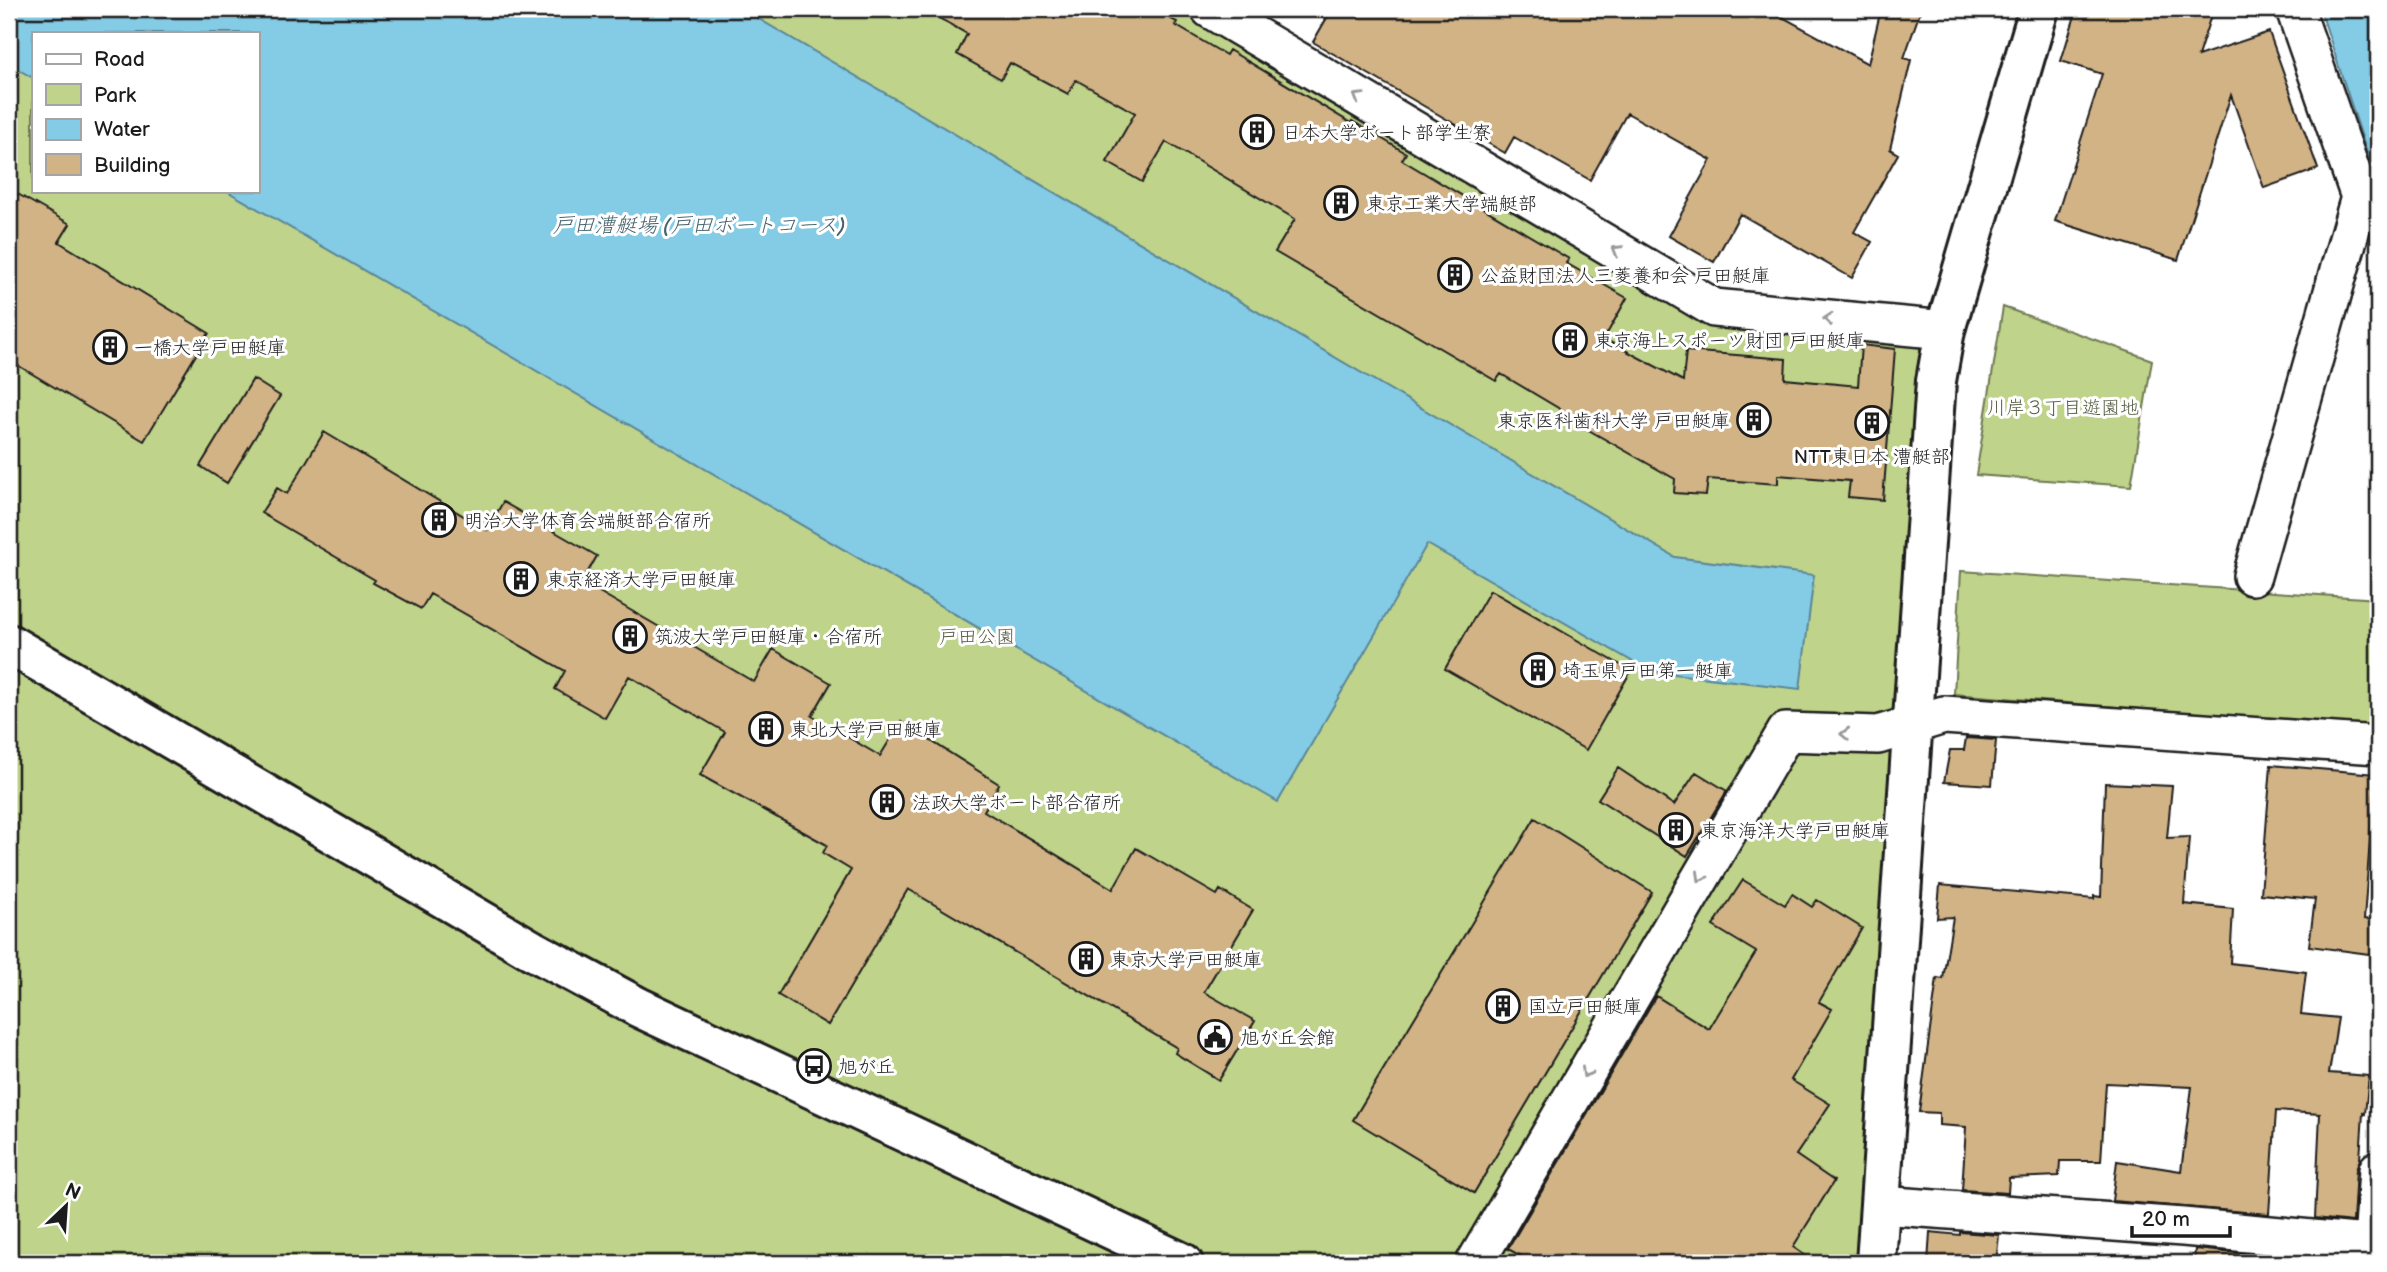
<svg xmlns="http://www.w3.org/2000/svg" width="2387" height="1272" font-family="'Balsamiq Sans','Klee One',sans-serif">
	<style>
		.green { fill: #bfd48a; stroke: #6e7853; stroke-width: 2; fill-rule: evenodd }
		.water { fill: #84cbe5; stroke: #5a8595; stroke-width: 2 }
		.building { fill: #d2b386; stroke: #1c1c1c; stroke-width: 2 }
		.lines { fill: none; stroke-linecap: round; stroke-linejoin: round }
		.minor-casing { stroke: #1c1c1c; stroke-width: 42 }
		.tertiary-casing { stroke: #1c1c1c; stroke-width: 44 }
		.minor { stroke: #fff; stroke-width: 37 }
		.tertiary { stroke: #fff; stroke-width: 38 }
		.oneway { stroke: #999 }
		.labels { text-anchor: middle; stroke-width: 6; stroke-linejoin: round; paint-order: stroke }
		.poi-label { font-size: 19px; fill: #1c1c1c; stroke: #fff; text-anchor: start }
		.park-label { font-size: 19px; fill: #555c42; stroke: #fff }
		.water-label { font-size: 21px; font-style: italic; fill: #46626c; stroke: #fff }
	</style>
	<rect width="100%" height="100%" fill="#fff"/>
	<filter id="ink" filterUnits="userSpaceOnUse"><feTurbulence type="fractalNoise" baseFrequency=".0143" numOctaves="2"/><feDisplacementMap in="SourceGraphic" scale="14" xChannelSelector="R" yChannelSelector="G"/><feConvolveMatrix kernelMatrix="1 2 1 2 8 2 1 2 1" color-interpolation-filters="sRGB"/></filter>
	<g filter="url(#ink)">
		<!-- green -->
		<path class="green" d="M9 9H1206L1714 308 1945 330 1877 1263H9ZM33 33H257V191H33Z
			M2003 307 2152 360 2131 486 1976 475Z
			M1961 571 2378 599V728L1954 694Z"/>
		<!-- water -->
		<path class="water" d="M9 9H742L1675 557 1814 575 1800 689 1649 671 1427 544 1278 802 227 191H257V33H33V78L9 64Z
			M2320 9H2378V186Z"/>
		<!-- building -->
		<path class="building" d="M923 9H1153L1177 22 1175 25 1226 55 1229 50 1351 123 1352 121 1406 153 1402 160 1569 259 1566 263 1627 298 1604 339 1683 381 1686 351 1786 359 1785 379 1858 386 1861 345 1895 349 1883 500 1848 497 1850 481 1778 475V484L1708 479 1706 495 1674 493 1675 479 1578 424 1580 421 1501 374 1496 381 1275 252 1295 219 1166 142 1142 182 1107 162 1135 113 1076 80 1068 94 1010 63 1001 79 957 54 967 34Z
			M1332 9H1768L1868 64 1881 9H1921L1904 58 1911 60 1890 149 1898 154 1854 232 1872 242 1852 278 1740 214 1714 262 1669 236 1711 160 1627 113 1590 180 1514 137 1505 153 1313 42Z
			M2077 9H2213L2198 56 2269 32 2318 169 2264 188 2231 95 2178 260 2055 221 2102 74 2061 61Z
			M9 189 70 224 59 242 209 333 144 441 9 360Z
			M253 379 280 396 227 483 200 466Z
			M324 432 487 530 503 502 597 556 582 582 754 682 773 649 831 683 812 716 880 756 901 722 999 784 984 811 1113 889 1136 848 1217 895 1220 890 1253 910 1204 992 1255 1021 1219 1080 1175 1053 1177 1048 908 889 828 1025 778 995 851 870 823 853 827 845 700 775 725 732 629 676 605 718 555 689 565 671 430 594 421 609 373 583 375 580 261 513 277 488 287 494Z
			M1490 590 1631 671 1586 750 1445 669Z
			M1966 738 1996 740 1992 785 1944 782 1950 750H1964Z
			M2271 765 2375 774 2364 919 2378 920 2377 955 2309 946 2315 899 2261 894Z
			M1618 768 1674 805 1696 772 1727 791 1687 856 1598 799Z
			M2105 783 2172 786 2167 838 2189 837 2184 904 2233 909 2230 963 2306 972 2301 1014 2338 1018 2329 1073 2369 1076 2365 1114 2363 1113 2360 1159 2356 1170 2353 1222 2315 1218 2320 1114 2276 1111 2269 1214 2112 1201 2117 1161 2181 1171 2192 1087 2106 1083 2101 1161H2060L2059 1176 2009 1178 2008 1193 1962 1190 1966 1127 1939 1125V1113L1919 1112 1937 978 1943 979 1953 917 1937 918 1940 885 2094 899V896L2101 897Z
			M1535 818 1652 892 1474 1193 1353 1120Z
			M1743 880 1785 905 1792 894 1812 907 1817 900 1862 928 1819 1002 1832 1009 1791 1080 1830 1104 1796 1155 1834 1181 1793 1247 1816 1263H1534L1508 1249 1656 996 1709 1029 1756 952 1713 926Z
			M1930 1232 1960 1235V1232L1999 1235 1996 1263H1928Z
			M2195 1249 2265 1256V1263H2194Z"/>
		<g class="lines">
			<!-- minor casing -->
			<g class="minor-casing">
				<path id="minor" d="M1210 9 1714 308 1945 330
					M2252 576 2360 197 2295 9
					M1880 1205 2183 1227 2378 1245
					M2373 1243 2378 1170
					M1475 1263 1786 732 1878 735 1944 715 2378 745"/>
			</g>
			<!-- tertiary casing -->
			<g class="tertiary-casing">
				<path id="tertiary" d="M9 644 532 950 638 1007 1183 1263
					M1876 1263 1936 381 1945 330 2039 9"/>
			</g>
			<!-- minor -->
			<use href="#minor" class="minor"/>
			<!-- tertiary -->
			<use href="#tertiary" class="tertiary"/>
		</g>
		<!-- one-way arrows -->
		<defs><path id="oneway-chevron" d="M-2-3.5L2.5 0L-2 3.5" fill="none" stroke-width="1.6" stroke-linecap="round" stroke-linejoin="round" transform="scale(1.75)"/></defs>
		<g class="oneway">
			<use href="#oneway-chevron" transform="translate(1358 97) rotate(-149)"/>
			<use href="#oneway-chevron" transform="translate(1617 250) rotate(-149)"/>
			<use href="#oneway-chevron" transform="translate(1828 319) rotate(-175)"/>
			<use href="#oneway-chevron" transform="translate(1845 734) rotate(-178)"/>
			<use href="#oneway-chevron" transform="translate(1701 877) rotate(120)"/>
			<use href="#oneway-chevron" transform="translate(1586 1073) rotate(120)"/>
		</g>
	</g>
	<!-- icons -->
	<defs>
		<g id="building-ring" transform="scale(1.75)"><circle r="9.5" fill="#fff" stroke="#1c1c1c" stroke-width="1.5"/><path d="M-4-6H4V6H1V3H-1V6H-4ZM-2.5-4.3h1.7v1.8h-1.7ZM.8-4.3h1.7v1.8H.8ZM-2.5-1h1.7V.8h-1.7ZM.8-1h1.7V.8H.8Z" fill="#1c1c1c"/></g>
		<g id="civic-ring" transform="scale(1.75)"><circle r="9.5" fill="#fff" stroke="#1c1c1c" stroke-width="1.5"/><path d="M-.6-6.5H3V-4.5H.6V-3L4-1V1h2V6H-6V1h2V-1L-.6-3ZM-1.2 2.5V6h2.4V2.5Z" fill="#1c1c1c"/></g>
		<g id="bus-ring" transform="scale(1.75)"><circle r="9.5" fill="#fff" stroke="#1c1c1c" stroke-width="1.5"/><path d="M-5-6H5V4H4V6H2V4H-2V6H-4V4H-5ZM-3.5-4V0h7V-4ZM-3.5 1.2v1.5H-2V1.2ZM2 1.2v1.5H3.5V1.2Z" fill="#1c1c1c"/></g>
	</defs>
	<g fill-rule="evenodd">
		<use href="#building-ring" x="1257" y="132"/>
		<use href="#building-ring" x="1341" y="203"/>
		<use href="#building-ring" x="1455" y="275"/>
		<use href="#building-ring" x="1570" y="340"/>
		<use href="#building-ring" x="110" y="347"/>
		<use href="#building-ring" x="1754" y="420"/>
		<use href="#building-ring" x="1872" y="423"/>
		<use href="#building-ring" x="439" y="520"/>
		<use href="#building-ring" x="521" y="579"/>
		<use href="#building-ring" x="630" y="636"/>
		<use href="#building-ring" x="1538" y="670"/>
		<use href="#building-ring" x="766" y="729"/>
		<use href="#building-ring" x="887" y="802"/>
		<use href="#building-ring" x="1676" y="830"/>
		<use href="#building-ring" x="1086" y="959"/>
		<use href="#building-ring" x="1503" y="1006"/>
		<use href="#civic-ring" x="1215" y="1037"/>
		<use href="#bus-ring" x="814" y="1066"/>
	</g>
	<g class="labels">
		<!-- poi labels -->
		<g class="poi-label">
			<text x="1282" y="139">日本大学ボート部学生寮</text>
			<text x="1366" y="210">東京工業大学端艇部</text>
			<text x="1480" y="282">公益財団法人三菱養和会 戸田艇庫</text>
			<text x="1594" y="347">東京海上スポーツ財団 戸田艇庫</text>
			<text x="134" y="354">一橋大学戸田艇庫</text>
			<text x="1730" y="427" text-anchor="end">東京医科歯科大学 戸田艇庫</text>
			<text x="1872" y="463" text-anchor="middle">NTT東日本 漕艇部</text>
			<text x="464" y="527">明治大学体育会端艇部合宿所</text>
			<text x="546" y="586">東京経済大学戸田艇庫</text>
			<text x="654" y="643">筑波大学戸田艇庫・合宿所</text>
			<text x="1562" y="677">埼玉県戸田第一艇庫</text>
			<text x="790" y="736">東北大学戸田艇庫</text>
			<text x="912" y="809">法政大学ボート部合宿所</text>
			<text x="1700" y="837">東京海洋大学戸田艇庫</text>
			<text x="1110" y="966">東京大学戸田艇庫</text>
			<text x="1528" y="1013">国立戸田艇庫</text>
			<text x="1240" y="1044">旭が丘会館</text>
			<text x="838" y="1073">旭が丘</text>
		</g>
		<!-- park labels -->
		<g class="park-label">
			<text x="2063" y="414">川岸３丁目遊園地</text>
			<text x="977" y="643">戸田公園</text>
		</g>
		<!-- water labels -->
		<g class="water-label">
			<text x="699" y="232">戸田漕艇場 (戸田ボートコース)</text>
		</g>
	</g>
	<!-- margin -->
	<rect width="2387" height="1272" fill="none" stroke="#fff" stroke-width="35"/>
	<rect x="18" y="18" width="2352" height="1237" fill="none" stroke="#1c1c1c" stroke-width="2.5" filter="url(#ink)"/>
	<!-- legend -->
	<rect x="32" y="32" width="228" height="161" fill="#ffffff" stroke="#a4a4a4" stroke-width="2"/>
	<rect x="46" y="54" width="35" height="10" fill="#ffffff" stroke="#a4a4a4" stroke-width="2"/>
	<text x="94" y="66" font-size="21" fill="#1c1c1c">Road</text>
	<rect x="46" y="84" width="35" height="21" fill="#bfd48a" stroke="#a4a4a4" stroke-width="2"/>
	<text x="94" y="102" font-size="21" fill="#1c1c1c">Park</text>
	<rect x="46" y="119" width="35" height="21" fill="#84cbe5" stroke="#a4a4a4" stroke-width="2"/>
	<text x="94" y="136" font-size="21" fill="#1c1c1c">Water</text>
	<rect x="46" y="154" width="35" height="21" fill="#d2b386" stroke="#a4a4a4" stroke-width="2"/>
	<text x="94" y="172" font-size="21" fill="#1c1c1c">Building</text>
	<!-- north arrow -->
	<g transform="translate(66 1206) rotate(25)" stroke="#ffffff" stroke-width="5" paint-order="stroke">
	<path d="M0-5L12 26L0 18L-12 26Z" fill="#1c1c1c"/>
	<text y="-10" font-size="19" font-weight="bold" text-anchor="middle" fill="#1c1c1c">N</text>
	</g>
	<!-- scale -->
	<path d="M2132 1226v10h98v-10" fill="none" stroke="#1c1c1c" stroke-width="3.5"/>
	<text x="2142" y="1226" font-size="21" fill="#1c1c1c" stroke="#ffffff" stroke-width="5" paint-order="stroke">20 m</text>
</svg>
